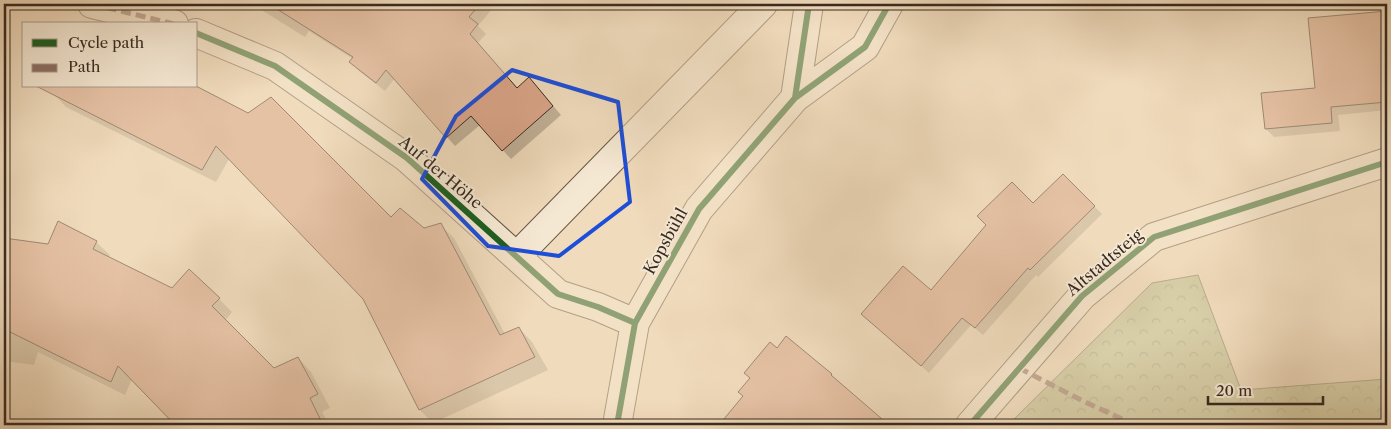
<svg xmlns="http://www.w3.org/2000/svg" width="1391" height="429" font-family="'Libre Caslon Text',serif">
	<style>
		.forest { fill: url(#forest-crowns); stroke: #797658 }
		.shadow { fill: #0003 }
		.building { fill: #daa489; stroke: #382b20 }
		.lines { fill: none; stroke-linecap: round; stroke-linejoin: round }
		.street-casing { stroke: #665747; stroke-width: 30 }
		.street { stroke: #f5e8d3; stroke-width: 28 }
		.quiet { stroke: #8d6e63; stroke-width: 5; stroke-dasharray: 10 5; stroke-linecap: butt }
		.cycleway-casing { stroke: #f5e8d3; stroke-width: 9 }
		.cycleway { stroke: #1b5e20; stroke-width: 6 }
		.marked { fill: none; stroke: #1d4ed8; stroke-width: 4; stroke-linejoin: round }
		.labels { text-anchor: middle; stroke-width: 4; stroke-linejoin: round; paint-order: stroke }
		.street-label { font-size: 16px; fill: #382b20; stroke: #f5e8d3 }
	</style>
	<defs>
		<pattern id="forest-crowns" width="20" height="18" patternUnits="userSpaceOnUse" patternTransform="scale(1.25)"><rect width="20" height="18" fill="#bac091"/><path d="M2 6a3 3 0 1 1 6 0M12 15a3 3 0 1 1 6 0" fill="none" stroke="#989c76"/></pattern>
	</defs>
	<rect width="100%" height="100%" fill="#f0dbbc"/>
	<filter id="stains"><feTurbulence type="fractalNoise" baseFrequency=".004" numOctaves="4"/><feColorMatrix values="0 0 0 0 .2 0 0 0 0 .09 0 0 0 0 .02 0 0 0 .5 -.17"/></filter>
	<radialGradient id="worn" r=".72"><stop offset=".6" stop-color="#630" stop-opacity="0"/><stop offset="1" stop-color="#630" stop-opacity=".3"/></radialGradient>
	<!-- forest -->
	<path class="forest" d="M1198 275 1241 390 1387 379V425H1008L1152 283Z"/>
	<!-- shadow -->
	<path class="shadow" d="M252 4H496L478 26 486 34 478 43 518 89 538 88 561 115 511 159 480 125 455 146 395 78 385 91 359 71 351 62 353 59 309 31 305 37Z
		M1387 12V110L1338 115 1340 131 1274 137 1266 129 1316 89 1310 19Z
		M194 86 391 218 424 229 440 225 454 238 505 334 519 328 532 342 548 370 433 423 420 410 364 298 229 159 216 182 66 107 53 93Z
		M1063 175 1102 214 1038 277 1036 275 983 335 971 325 929 373 871 322 931 292 1033 205Z
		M4 239 49 245 96 242 110 255 108 258 172 289 219 299 232 312 225 321 274 370 298 358 311 372 330 408 322 412 329 425H177L132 379 125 395 38 352 34 365 4 361Z
		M787 337 831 375 839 383 887 425H720L744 396Z"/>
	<!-- building -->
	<path class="building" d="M269 4H480L469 17 478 24 470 34 517 88 529 77 553 106 502 151 471 116 446 138 386 70 376 83 349 62 353 57Z
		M1387 11V102L1331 107 1332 123 1265 129 1261 93 1315 88 1308 18Z
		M36 86H196L248 113 271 97 391 217 400 208 424 228 441 223 500 335 519 327 535 357 419 410 363 299 216 146 202 170Z
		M1063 174 1095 206 1030 270 1028 268 975 328 962 318 921 366 861 314 903 266 931 290 986 225 977 216 1012 182 1033 203Z
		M58 221 97 241 93 249 172 288 189 269 220 298 212 306 274 368 298 357 318 394 310 398 323 425H175L118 366 111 382 4 329V238L48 244Z
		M786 336 832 374 831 375 889 425H719L743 396 738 392 750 378 744 373 770 342 777 348Z"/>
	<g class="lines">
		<!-- street casing -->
		<g class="street-casing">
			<path id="street" d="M92 4 174 24
				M196 33 275 66 407 158 558 294 598 307 635 323
				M795 98 809 4
				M517 256 763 4
				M617 425 635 323 699 209 795 98 865 47 889 4
				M970 425 1082 296 1154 237 1387 162"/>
		</g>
		<!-- street -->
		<use href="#street" class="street"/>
		<!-- quiet -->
		<path class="quiet" d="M92 4 174 24
			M1019 368 1083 401 1135 425"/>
		<!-- cycleway casing -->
		<g class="cycleway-casing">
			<path id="cycleway" d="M196 33 275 66 407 158 558 294 598 307 635 323
				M795 98 809 4
				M617 425 635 323 699 209 795 98 865 47 889 4
				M970 425 1082 296 1154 237 1387 162"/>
		</g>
		<!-- cycleway -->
		<use href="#cycleway" class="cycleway"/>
	</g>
	<!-- marked area -->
	<path d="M0 0H1391V429H0ZM512 70 618 102 630 202 559 256 488 246 422 179 456 116Z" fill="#f0dbbc" fill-opacity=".55" fill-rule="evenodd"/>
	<path class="marked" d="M512 70 618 102 630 202 559 256 488 246 422 179 456 116Z"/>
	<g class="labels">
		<!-- street labels -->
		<g class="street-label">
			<text transform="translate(441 172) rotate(40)" y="6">Auf der Höhe</text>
			<text transform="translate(665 241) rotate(-61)" y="6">Kopsbühl</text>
			<text transform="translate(1104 262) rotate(-40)" y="6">Altstadtsteig</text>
		</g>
	</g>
	<!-- margin -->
	<rect width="1391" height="429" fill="none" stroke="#f0dbbc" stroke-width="20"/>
	<rect x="5" y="5" width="1381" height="419" fill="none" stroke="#382b20" stroke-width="2.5"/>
	<rect x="10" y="10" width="1371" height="409" fill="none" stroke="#382b20"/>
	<!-- legend -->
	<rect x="22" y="22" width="175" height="65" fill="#f5e8d3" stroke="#a99c8b"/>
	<rect x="32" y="39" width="25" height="8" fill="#1b5e20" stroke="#a99c8b"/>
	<text x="68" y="48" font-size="15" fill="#382b20">Cycle path</text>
	<rect x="32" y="64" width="25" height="8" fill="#8d6e63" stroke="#a99c8b"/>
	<text x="68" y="72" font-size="15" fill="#382b20">Path</text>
	<!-- scale -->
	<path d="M1208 396v8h115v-8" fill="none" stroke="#382b20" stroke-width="2.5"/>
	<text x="1216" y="396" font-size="15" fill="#382b20" stroke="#f5e8d3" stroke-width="4" paint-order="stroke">20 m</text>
	<rect width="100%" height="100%" filter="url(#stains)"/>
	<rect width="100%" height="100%" fill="url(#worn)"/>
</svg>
